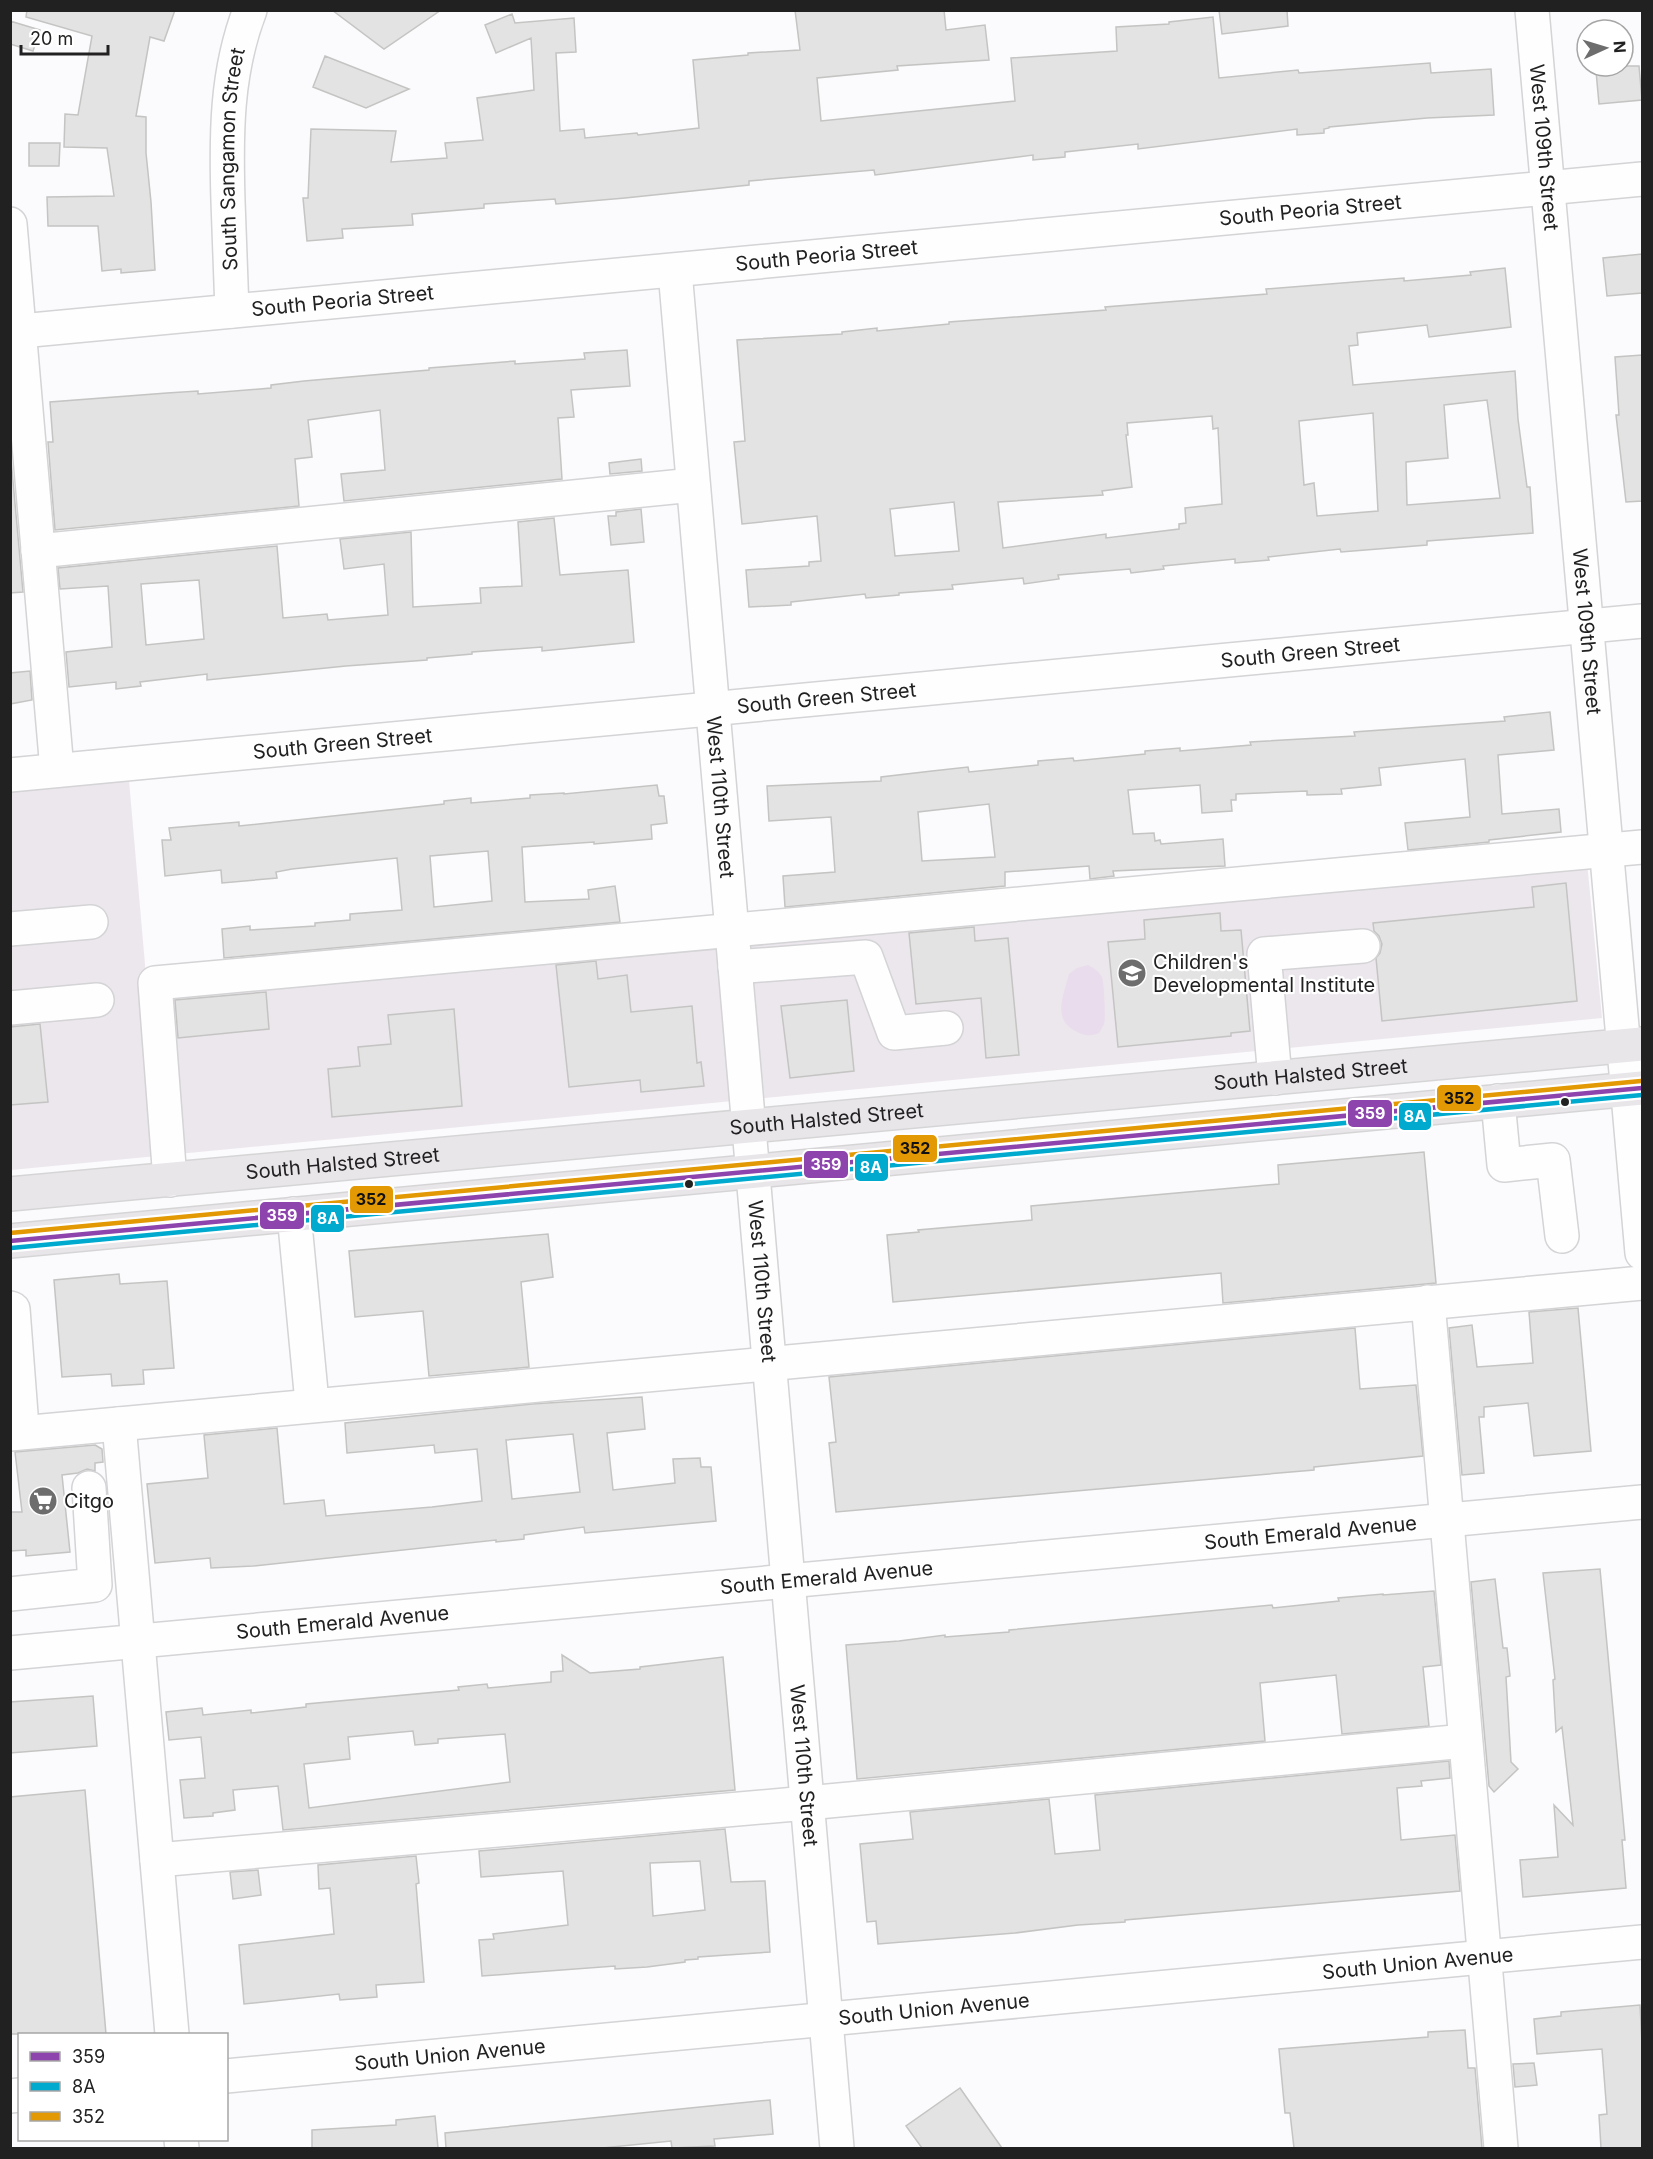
<svg xmlns="http://www.w3.org/2000/svg" width="1653" height="2159" font-family="Inter,sans-serif">
	<style>
		.built { fill: #ece7ed }
		.green { fill: #e9dcec }
		.building { fill: #e4e3e3; stroke: #c4c4c3; stroke-width: 1.5; fill-rule: evenodd }
		.lines { fill: none; stroke-linecap: round; stroke-linejoin: round }
		.minor-casing { stroke: #d4d3d5; stroke-width: 36 }
		.major-casing { stroke: #d6d5d6; stroke-width: 36 }
		.minor { stroke: #fefeff; stroke-width: 33 }
		.major { stroke: #e9e6ea; stroke-width: 33 }
		.bus-1-casing { stroke: #fff; stroke-width: 9 }
		.bus-2-casing { stroke: #fff; stroke-width: 9 }
		.bus-3-casing { stroke: #fff; stroke-width: 9 }
		.bus-1 { stroke: #8e44ad; stroke-width: 4.5 }
		.bus-2 { stroke: #00a9ce; stroke-width: 4.5 }
		.bus-3 { stroke: #e29903; stroke-width: 4.5 }
		.bus-dot { fill: #222122; stroke: #fff; stroke-width: 2 }
		.labels { text-anchor: middle; stroke-width: 4.5; stroke-linejoin: round; paint-order: stroke }
		.street-label { font-size: 20px; fill: #222122; stroke: #fff }
		.poi-label { font-size: 20px; fill: #222122; stroke: #fff; text-anchor: start }
		.line-badge { stroke: #fff; stroke-width: 2 }
		.badge-label { font-size: 16px; text-anchor: middle; font-weight: bold; fill: #fff }
		.pale-badge-label { font-size: 16px; text-anchor: middle; font-weight: bold; fill: #111 }
	</style>
	<rect width="100%" height="100%" fill="#fbfafc"/>
	<!-- built -->
	<path class="built" d="M128 769 146 976 1585 841 1602 1018 11 1170V779Z"/>
	<!-- green -->
	<path class="green" d="M1088 965C1094 968 1098 971 1102 977 1104 982 1106 1018 1104 1024 1104 1025 1100 1031 1100 1032 1095 1036 1087 1036 1082 1034 1049 1022 1064 996 1069 974L1077 968Z"/>
	<!-- building -->
	<path class="building" d="M27 10H175L164 41 150 37 136 116 146 117V153L151 202 155 270 121 273V269L102 271 98 226H48L47 197 114 196 107 148 64 147 65 114 78 115 92 36 26 17Z
		M332 10H441L384 49Z
		M795 10H944L946 30 985 25 989 60 897 66 898 70 817 78 821 121 1015 101 1011 58 1117 51 1116 27 1169 24V22L1213 17 1219 78 1298 70 1299 73 1430 63 1431 73 1491 69 1494 115 1427 118 1329 127V128L1324 129V133L1297 135V129L1138 149V144L1065 152V157L1033 160V155L875 175 874 170 749 181V185L625 198 556 204 555 199 484 204V208L412 214 413 225 342 229 343 238 307 241 303 198H308L311 129 396 131 391 162 447 158 445 143 483 140 477 98 534 90 531 38 496 53 485 25 512 14 515 23 574 18 576 52 556 53 560 131 584 129 585 138 637 133 638 135 699 128 693 60 748 55V53L800 50Z
		M1219 10H1287L1288 26 1222 34Z
		M10 21 40 30 33 51 10 44Z
		M325 56 409 89 366 108 313 87Z
		M1600 66H1639L1642 100 1599 104 1596 71 1601 70Z
		M29 143H60L59 166H29Z
		M1642 254V293L1607 296 1603 258Z
		M1505 268 1511 327 1429 337 1427 325 1357 333 1358 345 1349 346 1353 385 1515 371 1518 419 1527 487H1530L1533 533 1427 541V545L1341 552 1340 549 1268 557 1269 560 1235 563V559L1163 566 1164 569 1131 573 1130 569 1058 575 1059 579 1024 584 1023 578 952 585 953 589 899 593V595L866 598 865 594 791 602V605L749 607 746 570 809 566V562L821 561 817 516 742 524 734 442 745 441 737 340 842 334V332L877 328V331L949 324V322L1106 310 1105 307 1267 294 1266 289 1404 278V281L1471 275 1470 272ZM1487 400 1500 498 1407 505 1406 462 1448 458 1444 405ZM1373 413 1378 511 1317 516 1314 483 1304 485 1299 421ZM1212 416 1213 429 1218 428 1222 504 1185 508 1186 523 1179 524V529L1106 538V534L1003 548 998 502 1103 495 1102 491 1132 487 1126 435H1128L1127 423ZM954 502 959 551 895 556 890 509Z
		M627 350 630 386 571 390 574 417 558 418 562 479 344 501 341 474 385 470 380 410 308 420 312 457 295 459 299 506 55 530 48 442H53L50 402 167 393 198 391V394L271 388V385L304 381 429 370V368L515 361V364L585 359 584 353Z
		M1642 355V501L1626 502 1616 415H1619L1615 357Z
		M10 448 23 592 10 593Z
		M641 459 642 471 610 474 609 463Z
		M641 509 644 542 611 545 608 516H616V512Z
		M554 518 560 575 628 570 634 642 542 651V647L472 652V654L427 658V660L346 666 207 680V674L140 682 141 686 116 689V682L69 687 66 652 112 647 108 586 60 589 58 568 277 546 283 618 327 614 328 620 388 615 384 564 344 569 340 539 411 532 413 607 481 603 480 588 522 586 518 522ZM199 580 204 639 146 645 141 584Z
		M30 671 32 700 10 704V673Z
		M1550 712 1554 750 1498 755 1502 814 1559 809 1561 832 1489 840V842L1408 850 1405 823 1470 817 1465 759 1379 768 1381 785 1341 789 1342 794 1307 795V791L1236 794V800H1231L1232 811 1202 813 1200 785 1128 790 1133 834 1154 833 1155 841 1160 840 1161 844 1223 839 1225 866 1113 871 1114 876 1090 879 1089 866 1005 872V886L785 907 783 876 835 872 831 817 769 821 767 786 881 781V777L932 771 968 767 969 772 1038 765V761L1073 758 1074 761 1145 754V751L1180 748V751L1251 745 1250 742 1355 736 1354 732 1505 721 1504 717ZM989 804 995 857 922 861 918 812Z
		M657 785 659 796H664L667 823 651 825 652 839 594 844V842L522 847 525 902 589 899 588 890 615 886 620 922 224 958 222 929 250 926V930L315 926V923L350 920V914L402 910 397 858 292 869 276 872 277 878 222 883 221 870 165 876 162 840H171L169 828 239 822V826L444 804V801L471 798V803L530 798V795L564 793V794ZM488 851 492 901 434 907 430 856Z
		M1566 883 1577 1001 1382 1021 1376 958 1380 953 1382 944 1379 936 1374 931 1373 923 1534 907 1532 887Z
		M1220 913 1221 931 1241 930 1250 1031 1231 1033V1036L1118 1047 1108 942 1145 939 1144 920Z
		M974 927 975 941 1008 938 1019 1055 986 1058 981 998 916 1004 909 933Z
		M596 961 598 979 627 975 631 1012 692 1006 697 1063 701 1062 704 1086 641 1092 640 1080 569 1087 556 965Z
		M266 992 269 1029 178 1038 175 1000Z
		M847 1000 854 1071 790 1078 781 1006Z
		M454 1009 462 1106 332 1117 328 1069 360 1066 358 1047 391 1044 388 1015Z
		M40 1024 48 1102 10 1105V1027Z
		M1424 1152 1436 1283 1223 1303 1221 1273 893 1302 887 1235 919 1232 918 1230 1032 1220 1031 1206 1279 1184 1278 1165Z
		M548 1234 553 1277 521 1282 529 1367 429 1376 423 1311 355 1317 349 1251Z
		M119 1274 120 1284 167 1281 174 1368 143 1370 144 1384 112 1386 111 1374 62 1377 54 1280Z
		M1578 1308 1591 1451 1534 1456 1528 1403 1484 1407V1417H1479L1484 1473 1462 1475 1449 1328 1472 1325 1477 1367 1533 1363 1529 1312Z
		M1355 1328 1360 1389 1416 1385 1423 1456 1314 1467V1470L836 1512 829 1443 836 1442 829 1377Z
		M642 1397 645 1429 607 1433 613 1490 675 1483 673 1459 700 1458 701 1467H711L716 1521 585 1533 584 1527 524 1535V1539L496 1542V1540L253 1566 211 1568 210 1558 155 1563 147 1484 208 1478 204 1435 277 1428 284 1504 324 1500 326 1516 432 1507 482 1501 477 1449 435 1453 434 1445 347 1453 345 1423 532 1404ZM573 1434 580 1492 512 1499 506 1440Z
		M95 1445 102 1449 103 1462 95 1463V1471L87 1469 78 1473 62 1475 70 1552 26 1556V1550L10 1551V1512H22L15 1452Z
		M1600 1569 1625 1840H1622L1626 1888 1523 1897 1520 1860 1558 1857 1554 1805 1573 1825 1562 1727 1556 1732 1553 1680 1555 1679 1543 1573Z
		M1495 1579 1503 1648H1507L1510 1676 1506 1677 1511 1762 1518 1769 1494 1792 1489 1786 1471 1582Z
		M1434 1591 1441 1665 1423 1667 1429 1726 1342 1734 1336 1675 1260 1683 1265 1741 857 1779 846 1645 899 1641 945 1635V1637L1009 1632V1630L1272 1605 1273 1608 1339 1601 1338 1598 1383 1594V1595Z
		M562 1655 590 1673 640 1669V1667L723 1657 735 1790 283 1830 278 1786 233 1790 235 1810 213 1813V1816L184 1818 180 1780 205 1778 201 1737 169 1740 166 1712 202 1708 203 1715 251 1710V1713L306 1707V1704L459 1690 458 1687 487 1684 488 1688 551 1682V1672L563 1671ZM413 1731 415 1745 438 1743V1739L505 1734 510 1782 309 1808 304 1764 350 1759 348 1737Z
		M93 1696 97 1746 10 1753V1702Z
		M1449 1761 1450 1778 1421 1781 1422 1786 1397 1788 1401 1840 1455 1835 1460 1891 1125 1920V1922L1078 1925 1015 1933 878 1944 876 1921 867 1922 860 1844 913 1839 910 1812 1049 1799 1055 1854 1100 1850 1095 1795Z
		M85 1790 106 2034H10V1797Z
		M725 1829 731 1882 765 1881 770 1952 698 1957V1959L685 1960V1962L647 1967 615 1969V1966L482 1976 479 1940 494 1939 493 1934 568 1925 563 1871 481 1877 479 1851ZM700 1861 705 1910 653 1916 650 1863Z
		M416 1856 419 1883 416 1884 424 1982 376 1985 377 1997 340 2000 339 1994 244 2004 239 1945 334 1934 330 1888 319 1889 318 1865Z
		M258 1870 261 1895 233 1899 230 1872Z
		M1640 2005 1642 2043V2148H1601L1599 2115 1607 2114 1602 2049 1537 2054 1534 2019 1561 2016V2012Z
		M1465 2030 1468 2068H1475L1482 2148H1294L1290 2113H1285L1279 2049 1428 2037V2032Z
		M1534 2063 1537 2085 1515 2087 1513 2064Z
		M960 2088 1002 2148H922L906 2126Z
		M770 2100 773 2134 714 2139 715 2146 672 2148 671 2141 602 2148H446L445 2133Z
		M435 2116 438 2148H312V2130L396 2125V2120Z"/>
	<g class="lines">
		<!-- minor casing -->
		<g class="minor-casing">
			<g id="minor">
				<path id="s1" d="M1532 10 1642 1253"/>
				<path d="M10 224 57 770"/>
				<path id="s2" d="M675 271 837 2148"/>
				<path id="s3" d="M232 311C231 274 229 238 228 201 226 135 226 72 250 10"/>
				<path id="s4" d="M10 332 1642 179"/>
				<path d="M38 551 693 485"/>
				<path id="s5" d="M10 775 1642 621"/>
				<path d="M10 929 91 922"/>
				<path d="M735 967 866 957 894 1033 946 1028"/>
				<path d="M10 1008 97 1000"/>
				<path d="M1275 1078 1264 954 1363 946"/>
				<path d="M1498 1101 1504 1165 1553 1160 1562 1236"/>
				<path d="M170 1180 155 983 1642 847"/>
				<path d="M294 1214 311 1392"/>
				<path d="M1428 1302 1501 2148"/>
				<path d="M10 1308 13 1309 21 1414 10 1415"/>
				<path d="M119 1424 172 2034"/>
				<path d="M10 1434 1642 1283"/>
				<path d="M10 1594 95 1585 89 1488"/>
				<path id="s6" d="M10 1653 1642 1502"/>
				<path d="M157 1860 807 1803 1465 1741"/>
				<path id="s7" d="M226 2076 1642 1942"/>
				<path d="M10 2096 20 2095"/>
				<path d="M181 2140 182 2148"/>
			</g>
		</g>
		<!-- major casing -->
		<g class="major-casing">
			<g id="major">
				<path id="s8" d="M10 1194 1642 1044"/>
				<path d="M10 1241 1642 1088"/>
			</g>
		</g>
		<!-- minor -->
		<use href="#minor" class="minor"/>
		<!-- major -->
		<use href="#major" class="major"/>
		<!-- bus-1 casing -->
		<g class="bus-1-casing">
			<path id="bus-1" d="M10 1241 1642 1088"/>
		</g>
		<!-- bus-2 casing -->
		<g class="bus-2-casing">
			<path id="bus-2" d="M11 1248 1642 1095"/>
		</g>
		<!-- bus-3 casing -->
		<g class="bus-3-casing">
			<path id="bus-3" d="M10 1233 1641 1081"/>
		</g>
		<!-- bus-1 -->
		<use href="#bus-1" class="bus-1"/>
		<!-- bus-2 -->
		<use href="#bus-2" class="bus-2"/>
		<!-- bus-3 -->
		<use href="#bus-3" class="bus-3"/>
	</g>
	<!-- icons -->
	<defs>
		<g id="school-disc" transform="scale(1.5)"><circle r="9.5" fill="#6e6d6e" stroke="#fff"/><path d="M0-5L7-2L0 1L-7-2ZM-4 1L0 2.5L4 1V4Q0 6-4 4Z" fill="#fff"/></g>
		<g id="supermarket-disc" transform="scale(1.5)"><circle r="9.5" fill="#6e6d6e" stroke="#fff"/><path d="M-6-5.5h2.5l.6 2H6L4.5 2H-2.5L-4.4-4H-6ZM-1.5 3.2a1.3 1.3 0 1 0 .1 0ZM3 3.2a1.3 1.3 0 1 0 .1 0Z" fill="#fff"/></g>
	</defs>
	<g fill-rule="evenodd">
		<use href="#school-disc" x="1132" y="973"/>
		<use href="#supermarket-disc" x="43" y="1501"/>
	</g>
	<!-- markers -->
	<g class="bus-dot">
		<circle cx="1565" cy="1102" r="5"/>
		<circle cx="689" cy="1184" r="5"/>
	</g>
	<g class="labels">
		<!-- street labels -->
		<g class="street-label">
			<text dy="7" stroke="none"><textPath href="#s1" startOffset="138">West 109th Street</textPath></text>
			<text dy="7" stroke="none"><textPath href="#s3" startOffset="152">South Sangamon Street</textPath></text>
			<text dy="7" stroke="none"><textPath href="#s4" startOffset="1306">South Peoria Street</textPath></text>
			<text dy="7" stroke="none"><textPath href="#s4" startOffset="820">South Peoria Street</textPath></text>
			<text dy="7" stroke="none"><textPath href="#s4" startOffset="334">South Peoria Street</textPath></text>
			<text dy="7" stroke="none"><textPath href="#s1" startOffset="624">West 109th Street</textPath></text>
			<text dy="7" stroke="none"><textPath href="#s5" startOffset="1306">South Green Street</textPath></text>
			<text dy="7" stroke="none"><textPath href="#s5" startOffset="820">South Green Street</textPath></text>
			<text dy="7" stroke="none"><textPath href="#s5" startOffset="334">South Green Street</textPath></text>
			<text dy="7" stroke="none"><textPath href="#s2" startOffset="528">West 110th Street</textPath></text>
			<text dy="7" stroke="none"><textPath href="#s8" startOffset="1306">South Halsted Street</textPath></text>
			<text dy="7" stroke="none"><textPath href="#s8" startOffset="820">South Halsted Street</textPath></text>
			<text dy="7" stroke="none"><textPath href="#s8" startOffset="334">South Halsted Street</textPath></text>
			<text dy="7" stroke="none"><textPath href="#s2" startOffset="1014">West 110th Street</textPath></text>
			<text dy="7" stroke="none"><textPath href="#s6" startOffset="1306">South Emerald Avenue</textPath></text>
			<text dy="7" stroke="none"><textPath href="#s6" startOffset="820">South Emerald Avenue</textPath></text>
			<text dy="7" stroke="none"><textPath href="#s6" startOffset="334">South Emerald Avenue</textPath></text>
			<text dy="7" stroke="none"><textPath href="#s2" startOffset="1500">West 110th Street</textPath></text>
			<text dy="7" stroke="none"><textPath href="#s7" startOffset="1197">South Union Avenue</textPath></text>
			<text dy="7" stroke="none"><textPath href="#s7" startOffset="711">South Union Avenue</textPath></text>
			<text dy="7" stroke="none"><textPath href="#s7" startOffset="225">South Union Avenue</textPath></text>
		</g>
		<!-- poi labels -->
		<g class="poi-label">
			<text x="1153" y="969">Children's<tspan x="1153" dy="23">Developmental Institute</tspan></text>
			<text x="64" y="1508">Citgo</text>
		</g>
	</g>
	<g class="line-badge">
		<rect x="1436" y="1084" width="46" height="28" rx="6" fill="#e29903"/>
		<rect x="1347" y="1099" width="46" height="29" rx="6" fill="#8e44ad"/>
		<rect x="1398" y="1102" width="34" height="29" rx="6" fill="#00a9ce"/>
		<rect x="892" y="1134" width="46" height="29" rx="6" fill="#e29903"/>
		<rect x="803" y="1150" width="46" height="29" rx="6" fill="#8e44ad"/>
		<rect x="854" y="1153" width="35" height="29" rx="6" fill="#00a9ce"/>
		<rect x="349" y="1185" width="45" height="29" rx="6" fill="#e29903"/>
		<rect x="259" y="1201" width="46" height="29" rx="6" fill="#8e44ad"/>
		<rect x="310" y="1204" width="35" height="29" rx="6" fill="#00a9ce"/>
	</g>
	<g class="badge-label">
		<text x="1370" y="1119">359</text>
		<text x="1415" y="1122">8A</text>
		<text x="826" y="1170">359</text>
		<text x="871" y="1173">8A</text>
		<text x="282" y="1221">359</text>
		<text x="328" y="1224">8A</text>
	</g>
	<g class="pale-badge-label">
		<text x="1459" y="1104">352</text>
		<text x="915" y="1154">352</text>
		<text x="371" y="1205">352</text>
	</g>
	<!-- border -->
	<rect width="1653" height="2159" fill="none" stroke="#222122" stroke-width="24"/>
	<!-- legend -->
	<rect x="18" y="2033" width="210" height="108" fill="#ffffff" stroke="#a7a6a7" stroke-width="1.5"/>
	<rect x="30" y="2052" width="30" height="9" fill="#8e44ad" stroke="#a7a6a7" stroke-width="1.5"/>
	<text x="72" y="2063" font-size="18" fill="#222122">359</text>
	<rect x="30" y="2082" width="30" height="9" fill="#00a9ce" stroke="#a7a6a7" stroke-width="1.5"/>
	<text x="72" y="2093" font-size="18" fill="#222122">8A</text>
	<rect x="30" y="2112" width="30" height="9" fill="#e29903" stroke="#a7a6a7" stroke-width="1.5"/>
	<text x="72" y="2123" font-size="18" fill="#222122">352</text>
	<!-- north arrow -->
	<g transform="translate(1605 48) rotate(86)"><circle r="28" fill="#ffffff" stroke="#a7a6a7" stroke-width="1.5"/>
	<path d="M0-4.5L10 22L0 15L-10 22Z" fill="#6e6d6e"/>
	<text y="-9" font-size="16" font-weight="bold" text-anchor="middle" fill="#222122">N</text>
	</g>
	<!-- scale -->
	<path d="M21 45v9h87v-9" fill="none" stroke="#222122" stroke-width="3"/>
	<text x="30" y="45" font-size="18" fill="#222122" stroke="#ffffff" stroke-width="4.5" paint-order="stroke">20 m</text>
</svg>
